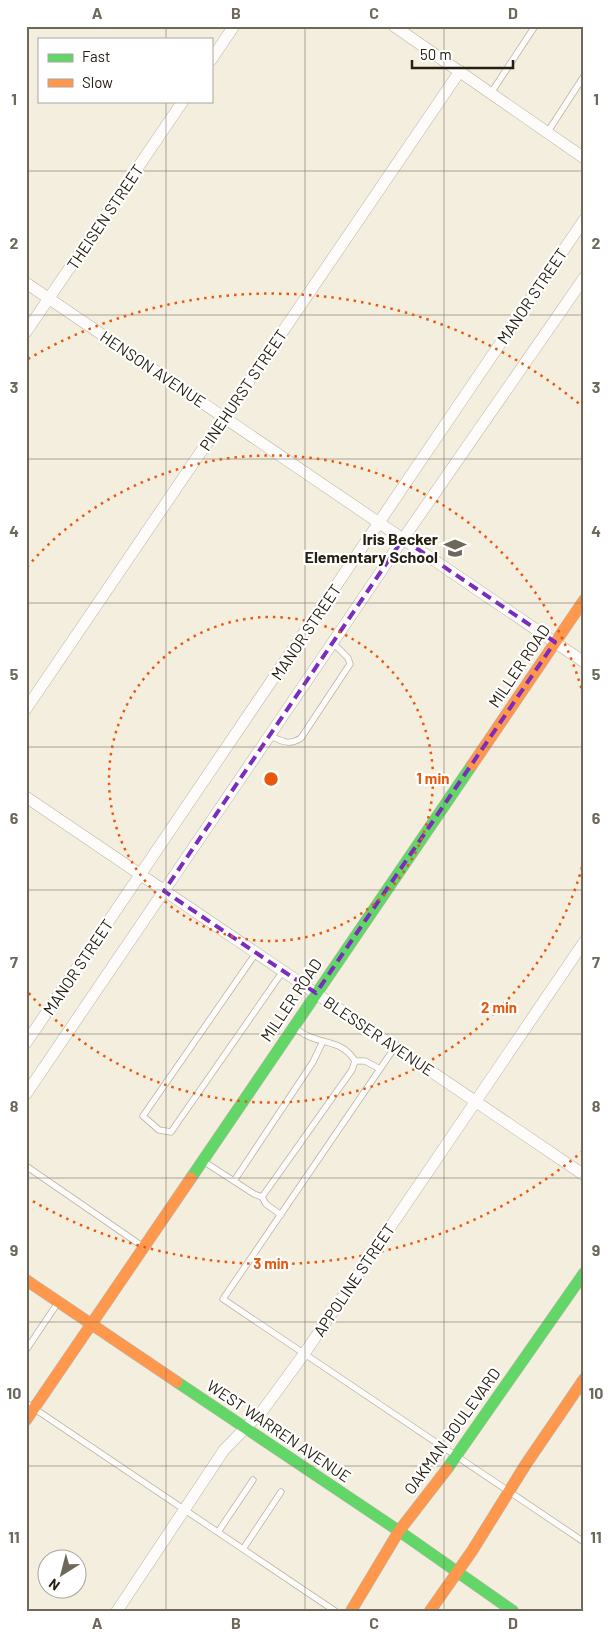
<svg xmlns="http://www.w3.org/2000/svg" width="610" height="1637" font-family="Barlow,sans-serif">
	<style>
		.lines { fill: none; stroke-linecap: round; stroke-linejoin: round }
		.lane-casing { stroke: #bab4a7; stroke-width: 7 }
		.street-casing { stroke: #bab4a7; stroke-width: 12 }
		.fast-casing { stroke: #bab4a7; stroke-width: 12 }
		.slow-casing { stroke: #bab4a7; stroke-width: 12 }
		.lane { stroke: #fdfcfa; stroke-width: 5.5 }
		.street { stroke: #fdfcfa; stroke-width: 11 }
		.fast { stroke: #63d668; stroke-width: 11 }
		.slow { stroke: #ff974d; stroke-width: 11 }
		.marked { fill: none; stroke: #7b2cbf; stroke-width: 4; stroke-dasharray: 10 6; stroke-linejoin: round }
		.grid { fill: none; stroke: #6e685a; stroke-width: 1; stroke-opacity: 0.55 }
		.ring { fill: none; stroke: #e8590c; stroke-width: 2.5; stroke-dasharray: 2.5 5 }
		.labels { text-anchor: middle; stroke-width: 4.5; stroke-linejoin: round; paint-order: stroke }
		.street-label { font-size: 16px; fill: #262013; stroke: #fff }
		.poi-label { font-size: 16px; font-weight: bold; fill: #262013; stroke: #fff; text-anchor: end }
		.centre { fill: #e8590c; stroke: #fff; stroke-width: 2.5 }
		.ring-label { font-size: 15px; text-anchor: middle; font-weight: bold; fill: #e8590c; stroke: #fff; stroke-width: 4.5; stroke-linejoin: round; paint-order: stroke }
		.neatline { fill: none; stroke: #6e685a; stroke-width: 2 }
		.grid-label { font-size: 16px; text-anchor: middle; font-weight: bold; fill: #6e685a }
	</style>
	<rect width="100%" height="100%" fill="#f4eede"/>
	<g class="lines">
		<!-- lane casing -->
		<g class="lane-casing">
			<path id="lane" d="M491 93 535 26
				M547 133 584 76
				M270 736C282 741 289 746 301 738L350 664 348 658 333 643
				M256 953 143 1116 159 1130 171 1132 283 971
				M395 1047 223 1299 584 1542
				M355 1061H365L380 1069
				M203 1161 254 1194 262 1197 352 1070 355 1061C343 1041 327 1045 308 1036 303 1034 299 1031 295 1028
				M26 1166 142 1246
				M234 1181 313 1062 323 1041
				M262 1197 266 1204 281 1215
				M26 1350 57 1304
				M26 1403 335 1611
				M218 1532 253 1480
				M243 1549 281 1492"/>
		</g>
		<!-- street casing -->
		<g class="street-casing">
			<path id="street" d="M394 26 584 158
				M211 60 234 26
				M26 283 584 662
				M26 332 183 101
				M26 709 460 71
				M26 797 584 1175
				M26 1043 584 220
				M26 1094 403 539 584 278
				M117 1611 224 1450 263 1410 304 1354 584 942"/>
		</g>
		<!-- fast casing -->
		<g class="fast-casing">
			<path id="fast" d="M191 1178 472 765
				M177 1382 399 1531 513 1611
				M447 1469 584 1273"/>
		</g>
		<!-- slow casing -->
		<g class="slow-casing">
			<path id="slow" d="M472 765 584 600
				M26 1280 177 1382
				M26 1420 191 1178
				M351 1611 399 1531 447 1469
				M430 1611 472 1551 526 1464 584 1379"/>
		</g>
		<!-- lane -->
		<use href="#lane" class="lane"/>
		<!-- street -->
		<use href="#street" class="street"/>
		<!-- fast -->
		<use href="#fast" class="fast"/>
		<!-- slow -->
		<use href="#slow" class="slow"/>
	</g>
	<!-- marked area -->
	<path class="marked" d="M403 539 555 642 316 993 164 891Z"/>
	<!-- grid -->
	<path class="grid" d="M166 26V39M305 26V1611M444 26V1611M166 101V1611M26 171H584M26 315H584M26 459H584M26 603H584M26 747H584M26 890H584M26 1034H584M26 1178H584M26 1322H584M26 1466H584"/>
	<!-- distance rings -->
	<g class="ring">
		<circle cx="271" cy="779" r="162"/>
		<path d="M584 860A323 323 0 0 1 27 991M27 567A323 323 0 0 1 584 698"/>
		<path d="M583 1151A485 485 0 0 1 29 1199M28 359A485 485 0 0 1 583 407"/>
	</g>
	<!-- icons -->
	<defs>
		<g id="school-bare" transform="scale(1.725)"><path d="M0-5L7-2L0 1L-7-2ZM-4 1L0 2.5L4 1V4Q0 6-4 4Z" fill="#6e685a" stroke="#fff" stroke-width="2.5" paint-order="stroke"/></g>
	</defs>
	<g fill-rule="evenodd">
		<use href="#school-bare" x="455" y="548"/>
	</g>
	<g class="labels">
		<!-- street labels -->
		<g class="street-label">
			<text transform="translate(105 217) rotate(-56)" y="6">THEISEN STREET</text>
			<text transform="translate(532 296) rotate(-56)" y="6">MANOR STREET</text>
			<text transform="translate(153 369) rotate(34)" y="6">HENSON AVENUE</text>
			<text transform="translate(243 390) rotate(-56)" y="6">PINEHURST STREET</text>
			<text transform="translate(306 632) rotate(-56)" y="6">MANOR STREET</text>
			<text transform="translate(519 666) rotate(-56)" y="6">MILLER ROAD</text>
			<text transform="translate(78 967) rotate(-56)" y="6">MANOR STREET</text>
			<text transform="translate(291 1000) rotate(-56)" y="6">MILLER ROAD</text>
			<text transform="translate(379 1036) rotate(34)" y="6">BLESSER AVENUE</text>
			<text transform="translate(354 1280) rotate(-56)" y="6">APPOLINE STREET</text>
			<text transform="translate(279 1431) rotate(34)" y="6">WEST WARREN AVENUE</text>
			<text transform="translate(452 1431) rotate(-54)" y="6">OAKMAN BOULEVARD</text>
		</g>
		<!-- poi labels -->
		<g class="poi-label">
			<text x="438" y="545">Iris Becker<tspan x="438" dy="18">Elementary School</tspan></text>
		</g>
	</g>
	<circle cx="271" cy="779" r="8" class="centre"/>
	<g class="ring-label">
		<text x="433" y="784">1 min</text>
		<text x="499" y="1013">2 min</text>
		<text x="271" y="1269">3 min</text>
	</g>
	<!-- border -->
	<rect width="610" height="1637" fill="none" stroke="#ffffff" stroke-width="55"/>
	<!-- legend -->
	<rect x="38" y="38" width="175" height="65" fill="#ffffff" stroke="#a8a6a1"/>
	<rect x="48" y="54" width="25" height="8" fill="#63d668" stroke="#a8a6a1"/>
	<text x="82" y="62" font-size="15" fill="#262013">Fast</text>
	<rect x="48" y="79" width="25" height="8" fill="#ff974d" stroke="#a8a6a1"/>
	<text x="82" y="88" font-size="15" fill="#262013">Slow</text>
	<!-- north arrow -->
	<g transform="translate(62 1574) rotate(216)"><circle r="24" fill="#ffffff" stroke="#a8a6a1"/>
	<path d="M0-4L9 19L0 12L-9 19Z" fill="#6e685a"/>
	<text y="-8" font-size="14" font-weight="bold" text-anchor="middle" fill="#262013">N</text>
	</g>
	<!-- scale -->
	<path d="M412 60v8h101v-8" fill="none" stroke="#262013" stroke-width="2.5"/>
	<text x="420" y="60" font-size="15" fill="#262013" stroke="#ffffff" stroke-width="4" paint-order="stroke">50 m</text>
	<rect x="28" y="28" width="554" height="1582" class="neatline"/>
	<g class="grid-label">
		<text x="97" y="19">A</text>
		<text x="236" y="19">B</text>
		<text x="374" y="19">C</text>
		<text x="513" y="19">D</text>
		<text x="14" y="105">1</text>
		<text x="596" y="105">1</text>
		<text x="14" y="249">2</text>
		<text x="596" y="249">2</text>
		<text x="14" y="393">3</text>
		<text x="596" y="393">3</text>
		<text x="14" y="537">4</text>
		<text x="596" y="537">4</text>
		<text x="14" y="680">5</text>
		<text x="596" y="680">5</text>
		<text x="14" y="824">6</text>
		<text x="596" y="824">6</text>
		<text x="14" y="968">7</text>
		<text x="596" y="968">7</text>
		<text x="14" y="1112">8</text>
		<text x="596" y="1112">8</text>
		<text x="14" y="1256">9</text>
		<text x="596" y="1256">9</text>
		<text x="14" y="1399">10</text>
		<text x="596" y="1399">10</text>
		<text x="14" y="1543">11</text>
		<text x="596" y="1543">11</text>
		<text x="97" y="1629">A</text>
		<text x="236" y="1629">B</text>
		<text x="374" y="1629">C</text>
		<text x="513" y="1629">D</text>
	</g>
</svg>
